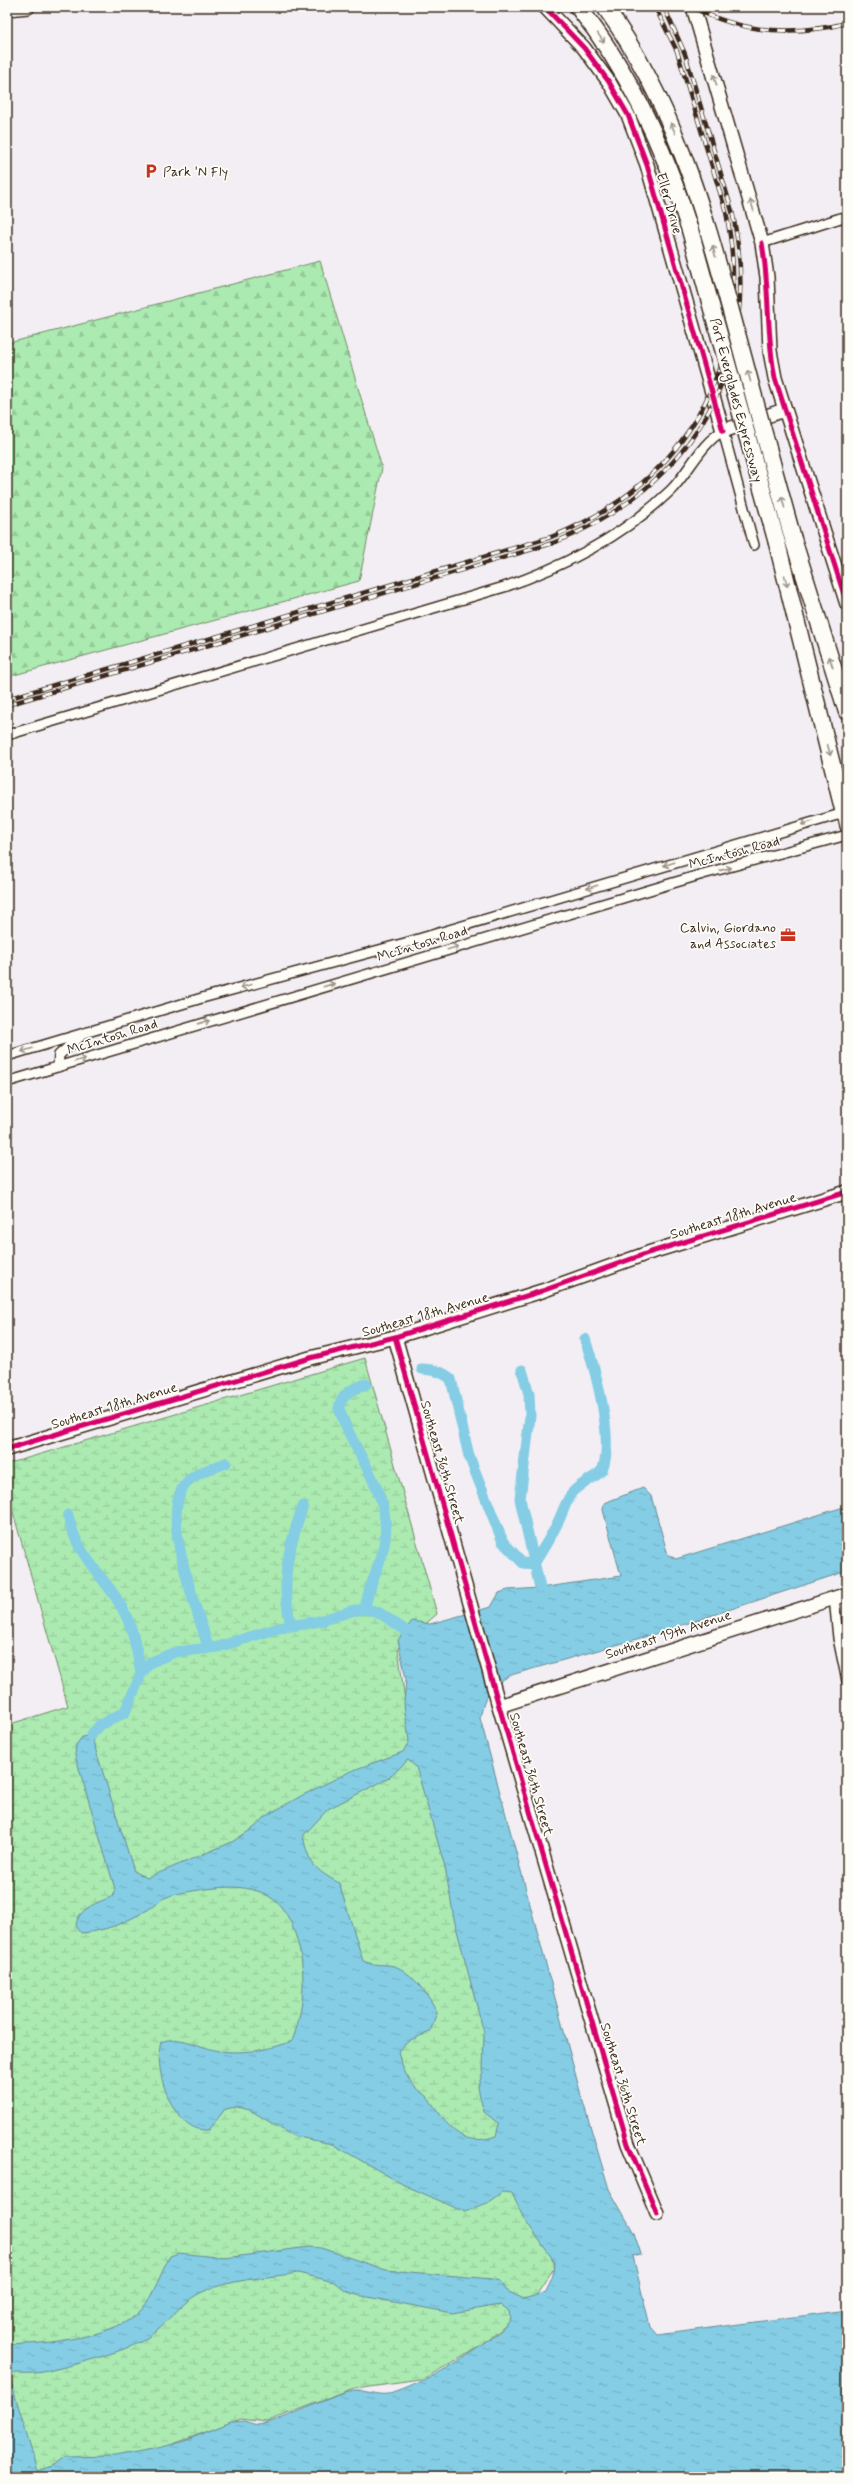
<svg xmlns="http://www.w3.org/2000/svg" width="854" height="2484" font-family="Mynerve,sans-serif">
	<style>
		.forest { fill: url(#forest-firs); stroke: #738a68 }
		.wetland { fill: url(#wetland-marsh); stroke: #738a68 }
		.water { fill: url(#water-ripples); stroke: #678c95; fill-rule: evenodd }
		.lines { fill: none; stroke-linecap: round; stroke-linejoin: round }
		.canal { stroke: #84cde4; stroke-width: 11 }
		.street-casing { stroke: #3b2a1e; stroke-width: 12 }
		.secondary-casing { stroke: #3b2a1e; stroke-width: 16 }
		.highway-casing { stroke: #3b2a1e; stroke-width: 19 }
		.street { stroke: #fdfcf7; stroke-width: 9 }
		.secondary { stroke: #fdfcf7; stroke-width: 13 }
		.highway { stroke: #fdfcf7; stroke-width: 16 }
		.rail-casing { stroke: #3b2a1e; stroke-width: 4.5 }
		.rail { stroke: #fdfcf7; stroke-width: 3; stroke-dasharray: 9; stroke-linecap: butt }
		.highway-bridge-casing { stroke: #3b2a1e; stroke-width: 19; stroke-linecap: butt }
		.highway-bridge { stroke: #fdfcf7; stroke-width: 16 }
		.cycleway-casing { stroke: #fdfcf7; stroke-width: 8 }
		.cycleway { stroke: #d6006c; stroke-width: 5 }
		.oneway { stroke: #9c938a }
		.labels { text-anchor: middle; stroke-width: 3.5; stroke-linejoin: round; paint-order: stroke }
		.poi-label { font-size: 14px; fill: #3b2a1e; stroke: #fdfcf7; text-anchor: start }
		.street-label { font-size: 14px; fill: #3b2a1e; stroke: #fdfcf7 }
	</style>
	<defs>
		<pattern id="forest-firs" width="22" height="20" patternUnits="userSpaceOnUse"><rect width="22" height="20" fill="#abeab1"/><path d="M5 1l3.5 6h-7zM16 11l3.5 6h-7z" fill="#94c998"/></pattern>
		<pattern id="wetland-marsh" width="20" height="14" patternUnits="userSpaceOnUse"><rect width="20" height="14" fill="#abeab1"/><path d="M1 5h8M5 5V1M11 12h8M15 12V8" fill="none" stroke="#94c998"/></pattern>
		<pattern id="water-ripples" width="26" height="14" patternUnits="userSpaceOnUse"><rect width="26" height="14" fill="#84cde4"/><path d="M2 4q2-2 4 0t4 0M15 11q2-2 4 0t4 0" fill="none" stroke="#73b0c3"/></pattern>
	</defs>
	<rect width="100%" height="100%" fill="#f2eef3"/>
	<filter id="ink" filterUnits="userSpaceOnUse"><feTurbulence type="fractalNoise" baseFrequency=".025" numOctaves="2"/><feDisplacementMap in="SourceGraphic" scale="8" xChannelSelector="R" yChannelSelector="G"/><feConvolveMatrix kernelMatrix="1 2 1 2 8 2 1 2 1" color-interpolation-filters="sRGB"/></filter>
	<g filter="url(#ink)">
		<!-- forest -->
		<path class="forest" d="M320 261 382 468 359 581 7 677V337L9 343Z"/>
		<!-- wetland -->
		<path class="wetland" d="M365 1358 437 1614 398 1648 408 1723 530 2162 554 2268 532 2302 482 2346 421 2380 354 2389 266 2422 241 2419 149 2453 37 2475 7 2368V1725L68 1706 7 1491V1464Z"/>
		<!-- water -->
		<path class="water" d="M643 1488 651 1496 668 1555 676 1559 847 1506V1571L658 1633 511 1675C489 1687 485 1695 480 1718L581 2095 609 2189 634 2233 641 2254 633 2256 650 2327 657 2335 847 2310V2477H7V2345C43 2344 119 2338 143 2308 154 2293 161 2273 170 2256L179 2253 225 2258 309 2247 321 2248 386 2270 492 2279 500 2281 505 2290 524 2299 546 2292 553 2275 554 2261 523 2217 512 2193 502 2192 487 2203 465 2212 404 2185 332 2144 293 2136 250 2110 237 2107 225 2109 209 2130C173 2133 153 2071 161 2042 181 2034 199 2048 220 2051 242 2054 271 2050 292 2041 306 2005 307 1964 293 1928 278 1887 244 1884 206 1889 192 1891 177 1893 164 1898 159 1901 154 1906 149 1909 129 1921 104 1932 81 1933L76 1925C79 1907 98 1903 113 1896L115 1889 75 1755 76 1745 82 1737 91 1735 134 1871 147 1878 232 1842 255 1827 264 1817 301 1796 351 1771 403 1752 409 1741 408 1734 404 1704 406 1679 398 1640 412 1621 430 1624 491 1607 499 1593 508 1590 540 1588 621 1576 603 1510 604 1503ZM408 1760 416 1767 445 1867 454 1919 484 2033 483 2071 478 2087 480 2097 484 2112 499 2124 496 2136C457 2150 447 2121 427 2097 423 2093 418 2091 415 2087 406 2077 401 2065 398 2051L410 2040 430 2032 437 2012C430 1997 413 1974 397 1967 387 1963 377 1967 363 1961L339 1883C314 1869 309 1864 303 1836L328 1809 389 1778ZM298 2273 334 2282 345 2291 357 2295 452 2313 501 2305 508 2310 511 2317C506 2338 412 2391 388 2394 375 2396 363 2388 349 2392 321 2400 295 2415 267 2423L258 2425 245 2421 231 2422 182 2442 158 2448 115 2456 64 2457 53 2466 38 2471 10 2379 12 2373C22 2373 33 2374 43 2372 64 2368 131 2350 147 2338 166 2325 179 2304 200 2293 230 2279 265 2278 298 2273Z"/>
		<g class="lines">
			<!-- canal -->
			<path class="canal" d="M422 1369C434 1370 442 1371 451 1379L469 1456 503 1542 523 1563 534 1564C542 1550 551 1537 558 1522 563 1512 566 1500 573 1492 581 1483 601 1475 603 1468 614 1436 595 1369 585 1339
				M522 1370 529 1394 530 1416 520 1499 540 1588
				M68 1515C78 1563 111 1579 128 1620 135 1637 138 1656 141 1674
				M365 1609C368 1585 382 1564 385 1539 391 1490 352 1452 339 1408 342 1393 353 1389 366 1384
				M291 1625C280 1580 288 1549 303 1506
				M208 1647C198 1609 157 1513 187 1482 197 1472 213 1468 226 1463
				M91 1735 100 1725 125 1712 141 1674 149 1663 175 1652 218 1647 279 1628 320 1621 351 1611 365 1609 378 1612 405 1630"/>
			<!-- street casing -->
			<g class="street-casing">
				<path id="street" d="M762 243 847 216
					M7 735 504 587C565 566 624 536 671 490 688 473 702 442 723 431L754 545
					M7 1056 202 998 405 943 844 813
					M58 1067 59 1055 81 1036
					M7 1082 703 874 847 835
					M834 1597 838 1638 847 1681"/>
			</g>
			<!-- secondary casing -->
			<g class="secondary-casing">
				<path id="secondary" d="M545 7 584 48 609 82 628 115 647 165 723 431 784 410
					M693 7 762 243 767 277 770 351 775 378 847 604
					M7 9 28 7
					M847 813H844L847 826
					M395 1337 499 1706 628 2144 657 2213
					M7 1449 310 1358 395 1337 542 1291 648 1253 847 1192
					M499 1706 847 1594"/>
			</g>
			<!-- highway casing -->
			<g class="highway-casing">
				<path id="highway" d="M578 7C631 73 665 150 690 230
					M793 539 847 712
					M777 543 844 813"/>
			</g>
			<!-- street -->
			<use href="#street" class="street"/>
			<!-- secondary -->
			<use href="#secondary" class="secondary"/>
			<!-- highway -->
			<use href="#highway" class="highway"/>
			<!-- rail casing -->
			<g class="rail-casing">
				<path id="rail" d="M692 7C741 33 794 36 847 23
					M7 699 551 537C690 483 756 357 726 212L677 51 655 7
					M7 705 553 543C694 487 766 361 732 211L685 54 664 7"/>
			</g>
			<!-- rail -->
			<use href="#rail" class="rail"/>
			<!-- highway-bridge casing -->
			<g class="highway-bridge-casing">
				<path id="highway-bridge" d="M605 7C673 102 702 204 732 315 752 390 772 464 793 539
					M690 230 777 543"/>
			</g>
			<!-- highway-bridge -->
			<use href="#highway-bridge" class="highway-bridge"/>
			<!-- cycleway casing -->
			<g class="cycleway-casing">
				<path id="cycleway" d="M545 7 584 48 609 82 628 115 647 165 723 431
					M762 243C770 288 766 333 775 378L847 604
					M395 1337 499 1706 628 2144 657 2213
					M7 1449 310 1358 395 1337 542 1291 648 1253 847 1192"/>
			</g>
			<!-- cycleway -->
			<use href="#cycleway" class="cycleway"/>
		</g>
		<!-- one-way arrows -->
		<defs><path id="oneway-shaft" d="M-6 0H5M1.5-3L5.5 0L1.5 3" fill="none" stroke-width="1.6" stroke-linecap="round" stroke-linejoin="round"/></defs>
		<g class="oneway">
			<use href="#oneway-shaft" transform="translate(601 38) rotate(55)"/>
			<use href="#oneway-shaft" transform="translate(715 80) rotate(-106)"/>
			<use href="#oneway-shaft" transform="translate(673 128) rotate(-113)"/>
			<use href="#oneway-shaft" transform="translate(752 205) rotate(-106)"/>
			<use href="#oneway-shaft" transform="translate(714 251) rotate(-105)"/>
			<use href="#oneway-shaft" transform="translate(749 376) rotate(-105)"/>
			<use href="#oneway-shaft" transform="translate(783 502) rotate(-105)"/>
			<use href="#oneway-shaft" transform="translate(786 581) rotate(76)"/>
			<use href="#oneway-shaft" transform="translate(831 662) rotate(-108)"/>
			<use href="#oneway-shaft" transform="translate(829 750) rotate(75)"/>
			<use href="#oneway-shaft" transform="translate(807 823) rotate(164)"/>
			<use href="#oneway-shaft" transform="translate(669 864) rotate(163)"/>
			<use href="#oneway-shaft" transform="translate(726 869) rotate(-13)"/>
			<use href="#oneway-shaft" transform="translate(592 887) rotate(163)"/>
			<use href="#oneway-shaft" transform="translate(453 948) rotate(-17)"/>
			<use href="#oneway-shaft" transform="translate(329 985) rotate(-16)"/>
			<use href="#oneway-shaft" transform="translate(246 986) rotate(165)"/>
			<use href="#oneway-shaft" transform="translate(204 1022) rotate(-17)"/>
			<use href="#oneway-shaft" transform="translate(27 1050) rotate(163)"/>
			<use href="#oneway-shaft" transform="translate(80 1060) rotate(-17)"/>
		</g>
	</g>
	<!-- icons -->
	<defs>
		<g id="parking-bare" transform="scale(1.2)"><path d="M-3.5-5.5H1a3.5 3.5 0 0 1 0 7H-1V5.5H-3.5ZM-1-3.4V-.6H.8a1.4 1.4 0 0 0 0-2.8Z" fill="#c8321e" stroke="#fdfcf7" stroke-width="2.5" paint-order="stroke"/></g>
		<g id="office-bare" transform="scale(1.2)"><path d="M-6-3h4V-5.5h4V-3h4V5H-6ZM-1-4.5V-3h2v-1.5ZM-6 0V1H6V0Z" fill="#c8321e" stroke="#fdfcf7" stroke-width="2.5" paint-order="stroke"/></g>
	</defs>
	<g fill-rule="evenodd">
		<use href="#parking-bare" x="151" y="171"/>
		<use href="#office-bare" x="788" y="935"/>
	</g>
	<g class="labels">
		<!-- poi labels -->
		<g class="poi-label">
			<text x="163" y="176">Park 'N Fly</text>
			<text x="776" y="932" text-anchor="end">Calvin, Giordano<tspan x="776" dy="16">and Associates</tspan></text>
		</g>
		<!-- street labels -->
		<g class="street-label">
			<text transform="translate(670 203) rotate(74)" y="5">Eller Drive</text>
			<text transform="translate(737 400) rotate(75)" y="5">Port Everglades Expressway</text>
			<text transform="translate(734 852) rotate(-15)" y="5">McIntosh Road</text>
			<text transform="translate(422 943) rotate(-17)" y="5">McIntosh Road</text>
			<text transform="translate(112 1036) rotate(-17)" y="5">McIntosh Road</text>
			<text transform="translate(733 1215) rotate(-17)" y="5">Southeast 18th Avenue</text>
			<text transform="translate(425 1314) rotate(-16)" y="5">Southeast 18th Avenue</text>
			<text transform="translate(114 1405) rotate(-17)" y="5">Southeast 18th Avenue</text>
			<text transform="translate(443 1462) rotate(74)" y="5">Southeast 36th Street</text>
			<text transform="translate(668 1634) rotate(-18)" y="5">Southeast 19th Avenue</text>
			<text transform="translate(532 1774) rotate(74)" y="5">Southeast 36th Street</text>
			<text transform="translate(624 2084) rotate(73)" y="5">Southeast 36th Street</text>
		</g>
	</g>
	<!-- margin -->
	<rect width="854" height="2484" fill="none" stroke="#fdfcf7" stroke-width="24"/>
	<rect x="12" y="12" width="830" height="2460" fill="none" stroke="#3b2a1e" stroke-width="1.5" filter="url(#ink)"/>
</svg>
